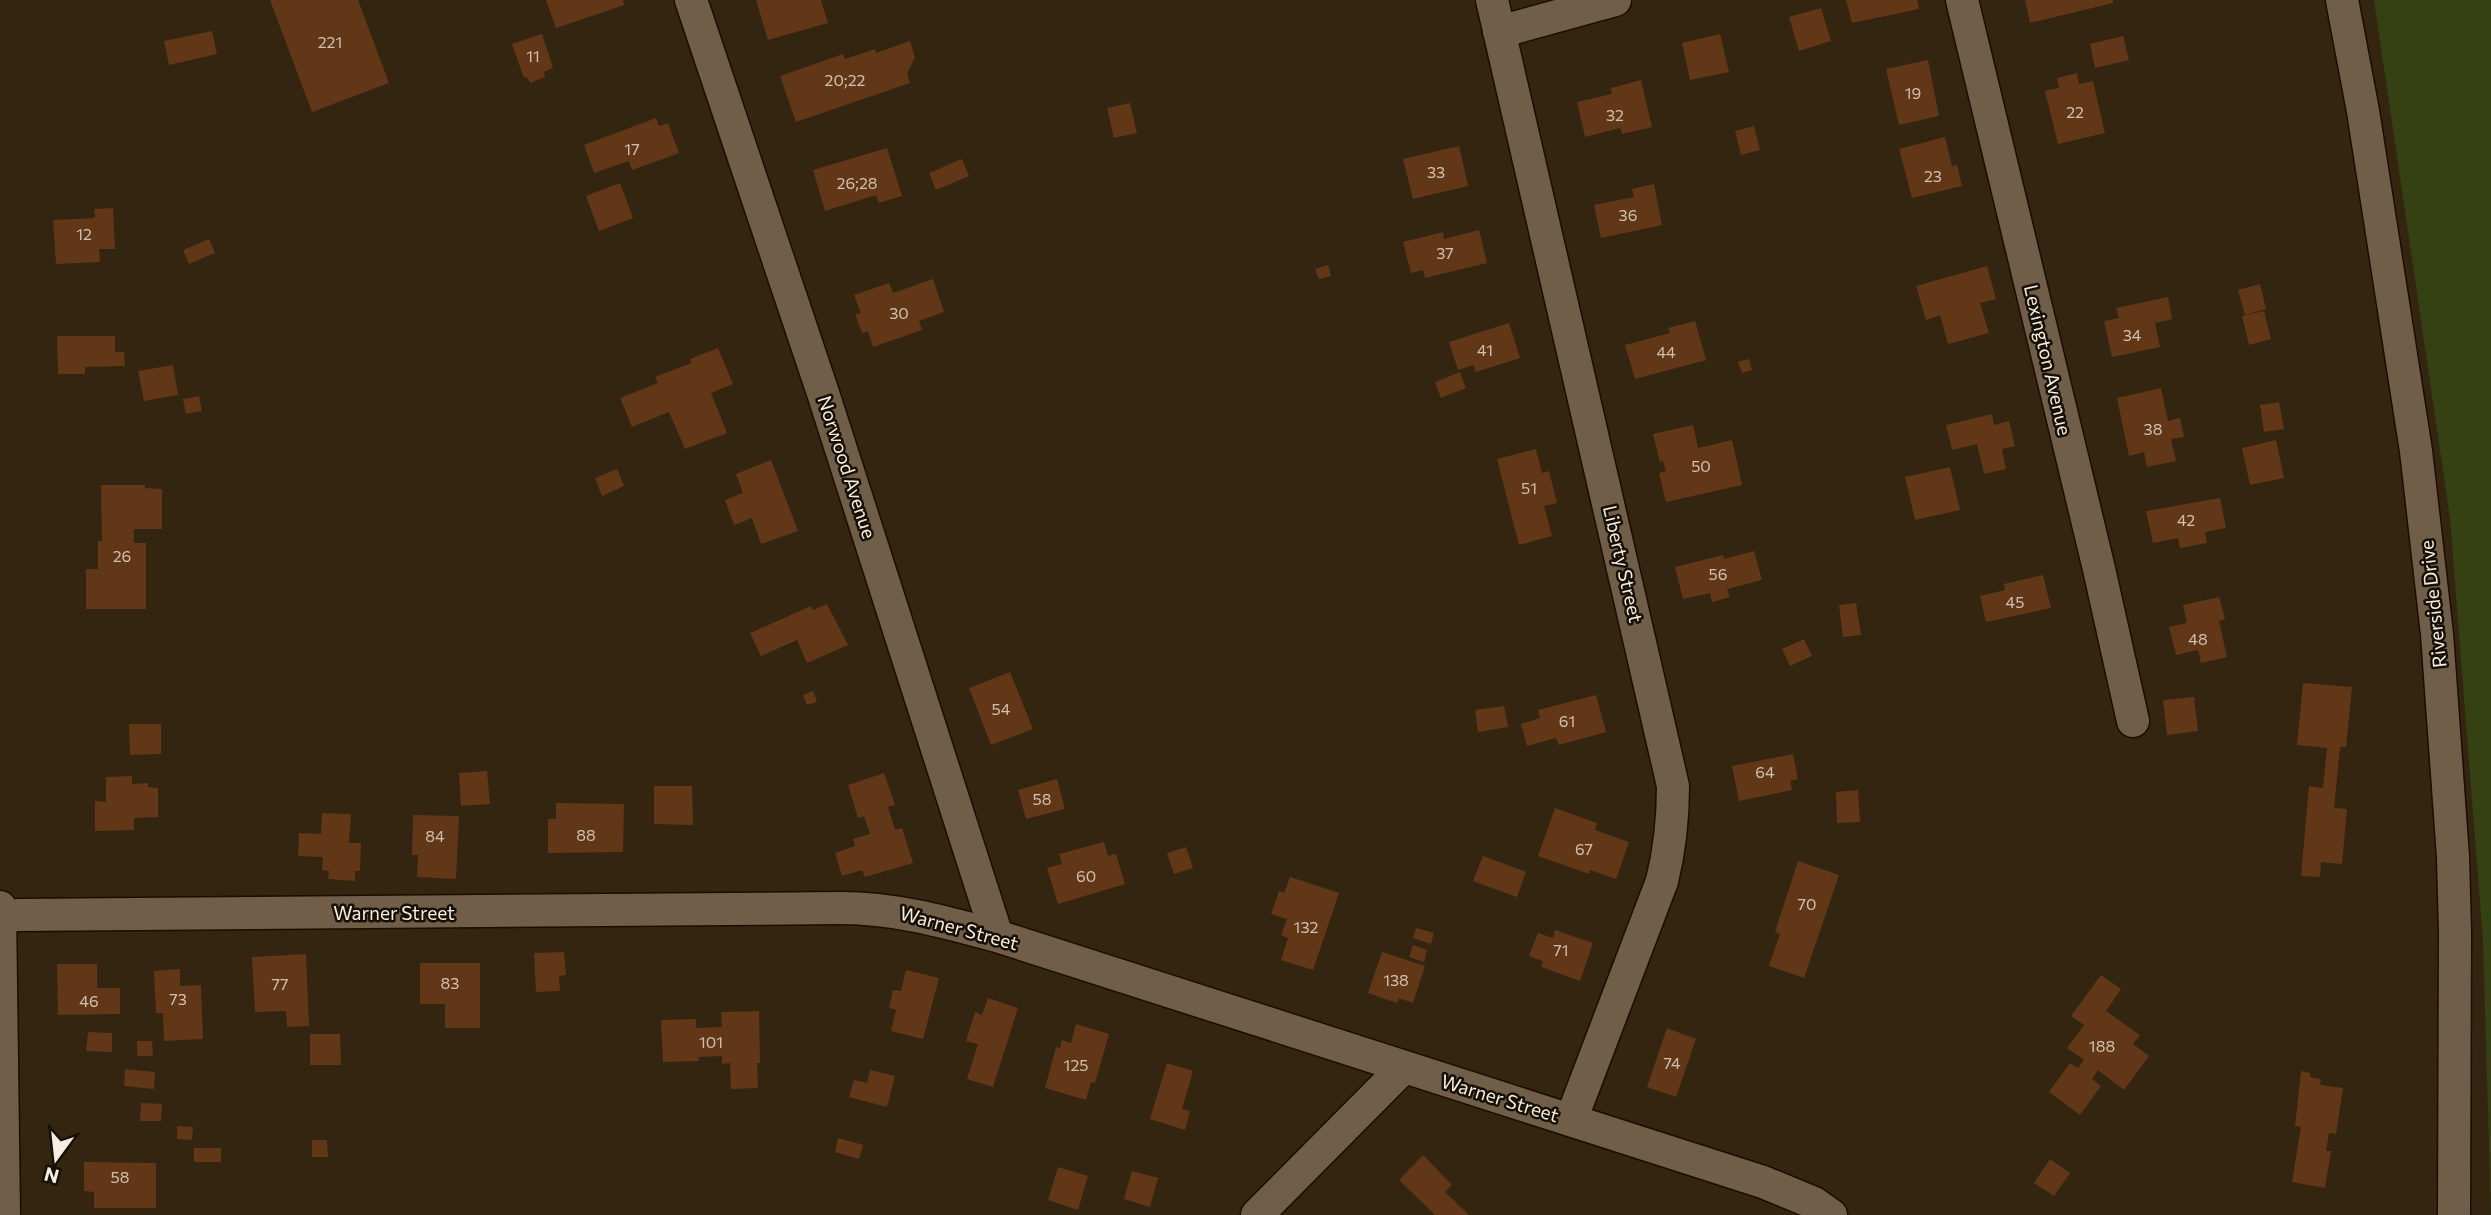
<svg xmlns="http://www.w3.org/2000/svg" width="2491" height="1215" font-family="Commissioner,sans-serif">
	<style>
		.green { fill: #354013 }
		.building { fill: #613718 }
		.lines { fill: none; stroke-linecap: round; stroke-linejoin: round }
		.minor-casing { stroke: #1c0d00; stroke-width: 35 }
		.minor { stroke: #705e48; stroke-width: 32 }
		.labels { text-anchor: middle; stroke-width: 5; stroke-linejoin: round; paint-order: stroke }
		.number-label { font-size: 16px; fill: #d2c0af }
		.street-label { font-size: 19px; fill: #f8ede1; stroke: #171007 }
	</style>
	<rect width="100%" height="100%" fill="#342511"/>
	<!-- green -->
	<path class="green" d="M2374 0H2491V1215L2483 941 2450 518Z"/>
	<!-- building -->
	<path class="building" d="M270 0H358L389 83 312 112Z
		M546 0H623L624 5 556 28Z
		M756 0H821L828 23 768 40Z
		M1846 0H1917L1919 9 1852 23Z
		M2025 0H2113V3L2030 23Z
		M1821 8 1831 41 1799 51 1789 17Z
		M212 31 217 54 169 65 164 41Z
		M542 34 553 68 544 72 545 77 530 83 527 77 524 78 512 44Z
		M1720 34 1729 72 1690 80 1682 43Z
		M2123 36 2129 60 2095 68 2090 44Z
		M910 41 915 57 907 74 910 83 796 122 780 76 843 54 845 59 875 49 876 53Z
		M1928 60 1939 116 1899 125 1886 69Z
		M2077 73 2079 84 2093 81 2105 133 2058 144 2045 91 2059 88 2057 78Z
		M1641 80 1652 127 1622 134 1620 128 1585 137 1577 102 1612 94 1611 88Z
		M1130 103 1137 133 1114 138 1107 108Z
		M656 118 659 126 668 123 679 153 632 170 629 161 594 173 584 145Z
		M1754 126 1760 150 1741 155 1735 131Z
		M1945 137 1952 166 1957 165 1962 186 1912 198 1899 149Z
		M1459 146 1468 186 1413 199 1403 159Z
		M887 148 902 196 879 203 876 195 825 211 813 170Z
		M962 159 969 176 936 190 929 173Z
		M620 183 633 218 599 231 586 196Z
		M1654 184 1662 225 1601 238 1594 205 1634 197 1632 189Z
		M113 208 115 249H99L100 262 56 264 53 220 95 218 94 209Z
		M1479 230 1487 263 1425 278 1423 270 1411 273 1403 242 1443 232 1444 239Z
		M209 239 215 253 189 264 183 250Z
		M1328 265 1331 276 1319 279 1315 269Z
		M1987 266 1996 299 1980 303 1989 333 1948 344 1940 315 1926 320 1916 286Z
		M933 279 944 312 919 321 922 330 873 347 868 331 862 333 855 314 861 313 854 295 889 283 893 293Z
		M2260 284 2266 309 2245 315 2238 290Z
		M2168 297 2172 319 2155 323 2160 347 2112 357 2104 321 2119 318 2116 308Z
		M2264 311 2271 339 2249 345 2242 316Z
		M1695 321 1706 360 1635 379 1625 345 1670 333 1668 328Z
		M1509 323 1520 358 1476 372 1473 365 1458 370 1449 342Z
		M57 336H115V352H124L125 366 85 367V374H58Z
		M718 348 733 384 711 393 727 433 685 449 669 412 632 427 620 398 658 383 655 377 691 363 690 359Z
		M1749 359 1752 370 1742 373 1738 362Z
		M173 365 178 395 144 401 138 371Z
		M1460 372 1466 388 1441 398 1435 382Z
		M2161 388 2168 421 2180 418 2184 437 2171 439 2176 461 2147 467 2144 452 2129 456 2117 398Z
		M199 396 202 411 186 414 183 399Z
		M2279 402 2284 429 2264 432 2260 405Z
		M1992 414 1994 425 2009 421 2015 446 2002 449 2006 469 1984 474 1977 444 1952 450 1946 425Z
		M1693 425 1698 448 1732 440 1742 485 1666 502 1659 473 1666 471 1663 461 1660 462 1653 434Z
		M2276 440 2284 478 2250 485 2242 448Z
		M1536 449 1542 473 1549 471 1557 503 1544 506 1552 536 1519 545 1497 459Z
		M771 460 798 531 761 544 752 518 734 525 725 500 743 493 736 474Z
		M1950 467 1960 510 1915 520 1905 477Z
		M617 469 624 486 602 496 595 478Z
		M101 485H145V488L162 489V529H134V543H146V609H86V569H98V541H102Z
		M2220 498 2226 528 2205 532 2207 543 2180 548 2178 538 2153 543 2146 511Z
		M1754 551 1762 580 1727 589 1730 597 1712 602 1710 593 1683 599 1675 567 1723 555 1724 559Z
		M2043 575 2051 608 1986 622 1980 596 2005 590 2004 584Z
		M2219 597 2225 619 2219 621 2227 657 2201 663 2198 650 2176 655 2169 627 2187 623 2183 605Z
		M1856 603 1861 635 1843 637 1839 605Z
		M827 604 848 645 807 663 797 640 761 656 750 633 811 606 813 610Z
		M1804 639 1812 656 1790 666 1782 649Z
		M1010 672 1033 729 991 745 969 688Z
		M2303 683 2352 687 2346 747H2340L2334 808 2347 809 2342 864 2321 862 2320 877 2301 876 2309 786 2323 788 2327 748 2297 745Z
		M813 691 817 702 807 705 803 695Z
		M1596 695 1606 732 1559 745 1556 738 1527 746 1521 724 1540 718 1538 710Z
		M2194 697 2198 731 2167 735 2163 700Z
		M1504 706 1508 727 1478 732 1475 710Z
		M129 724H161V754L130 755Z
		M1793 754 1798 779 1790 781 1792 790 1739 801 1732 766Z
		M487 771 490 804 461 806 459 773Z
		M884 773 895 805 888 807 895 830 902 828 913 863 865 877 862 870 842 876 835 853 855 846 853 839 870 834 864 816 858 818 848 785Z
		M132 776V784L148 783V787L158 788V817L134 818V830L95 831V801L106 802V777Z
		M1057 779 1065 809 1026 819 1018 790Z
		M654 786H692L693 825 654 824Z
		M1858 790 1860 822 1837 823 1836 792Z
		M556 803 624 804 623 852 548 853V819H556Z
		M1555 808 1597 823 1595 830 1629 842 1616 879 1590 870 1589 874 1538 856Z
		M322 813 351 814 349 843H361L360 871H355V881L328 879 329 871 322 870 323 857 298 856 299 833 321 834Z
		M413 815 459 816 456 879 417 877 418 855H412Z
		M1104 842 1108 856 1116 854 1125 884 1058 904 1047 868 1062 864 1059 854Z
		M1186 847 1193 868 1174 874 1167 853Z
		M1483 856 1526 872 1517 897 1473 881Z
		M1798 861 1839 875 1804 978 1769 966 1780 934 1775 932Z
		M1290 877 1339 893 1313 970 1281 960 1288 938 1281 935 1287 919 1271 914 1279 891 1284 893Z
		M1416 928 1434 933 1431 944 1413 938Z
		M1555 930 1593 943 1580 981 1541 967 1543 961 1529 956 1538 933 1553 938Z
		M1413 945 1427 950 1424 962 1409 957Z
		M564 952 566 975 559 976 560 991 536 992 534 953Z
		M1382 952 1425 966 1413 1003 1399 998 1397 1003 1368 993Z
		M306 954 309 1026 287 1027 286 1011 255 1012 252 957Z
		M420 963H480V1028H445V1004H420Z
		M57 964H97V988H120V1014L58 1015Z
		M180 969V986L201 985 203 1039 164 1041 163 1013H156L154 971Z
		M906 970 939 978 923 1039 891 1031 896 1010 889 1008 893 990 901 991Z
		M2101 975 2121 989 2106 1011 2140 1035 2133 1044 2149 1056 2124 1090 2098 1070 2092 1079 2101 1086 2080 1115 2049 1092 2070 1063 2078 1068 2084 1060 2067 1048 2084 1025 2071 1016Z
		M988 998 1018 1008 993 1087 967 1079 978 1044 966 1041 975 1012 982 1015Z
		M759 1011 760 1063H757L758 1088 731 1089 730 1063 722 1064V1056L699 1057V1061L663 1062 661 1020 696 1019V1028L722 1027 721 1012Z
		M1076 1024 1109 1034 1095 1083 1091 1082 1086 1100 1045 1088 1056 1047 1060 1048 1062 1040 1071 1043Z
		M1667 1028 1696 1039 1676 1097 1647 1087Z
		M88 1032 112 1033V1052L86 1051Z
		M310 1034H340L341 1065H310Z
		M137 1041H152L153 1056H137Z
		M1167 1063 1193 1071 1182 1109 1190 1111 1185 1130 1150 1119Z
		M125 1069 155 1072 154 1089 124 1086Z
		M870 1070 895 1076 887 1107 849 1097 854 1080 867 1083Z
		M2301 1071 2310 1073V1077L2321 1079 2320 1085 2343 1088 2336 1134 2329 1133 2326 1151H2331L2325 1188 2292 1182 2301 1127 2295 1126Z
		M141 1103 162 1104 161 1121H140Z
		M177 1126 193 1127 192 1140 177 1139Z
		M838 1138 863 1145 859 1159 835 1152Z
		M312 1140H327L328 1157H312Z
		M194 1148H221V1162H194Z
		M1423 1155 1452 1185 1445 1192 1469 1215H1435L1399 1180Z
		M2050 1159 2070 1173 2054 1196 2034 1183Z
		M84 1162 156 1163V1208H94V1192L84 1191Z
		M1058 1167 1088 1176 1078 1210 1048 1200Z
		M1132 1171 1158 1178 1150 1207 1124 1199Z"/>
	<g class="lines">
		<!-- minor casing -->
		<g class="minor-casing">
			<path id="minor" d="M691 0 823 393 997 936
				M1492 0 1673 786C1673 819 1670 849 1662 881L1571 1120
				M1962 0 2099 569 2133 721
				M2342 0 2363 111 2416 451 2437 634 2453 857 2455 932 2454 1215
				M1499 32 1615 0
				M0 907 4 1215
				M0 918 17 915 841 908C896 908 945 922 997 936L1763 1182 1814 1203 1831 1215
				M1257 1215 1403 1068"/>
		</g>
		<!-- minor -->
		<use href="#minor" class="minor"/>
	</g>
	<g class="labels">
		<!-- number labels -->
		<g class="number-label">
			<text x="330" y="48">221</text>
			<text x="533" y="62">11</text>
			<text x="845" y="86">20;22</text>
			<text x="1913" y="99">19</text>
			<text x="2075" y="118">22</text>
			<text x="1615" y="121">32</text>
			<text x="632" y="155">17</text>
			<text x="1436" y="178">33</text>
			<text x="1933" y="182">23</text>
			<text x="857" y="189">26;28</text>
			<text x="1628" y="221">36</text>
			<text x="84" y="240">12</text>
			<text x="1445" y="259">37</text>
			<text x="899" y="319">30</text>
			<text x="2132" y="341">34</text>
			<text x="1485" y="356">41</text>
			<text x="1666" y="358">44</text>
			<text x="2153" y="435">38</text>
			<text x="1701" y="472">50</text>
			<text x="1529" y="494">51</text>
			<text x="2186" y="526">42</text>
			<text x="122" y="562">26</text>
			<text x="1718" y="580">56</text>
			<text x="2015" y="608">45</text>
			<text x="2198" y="645">48</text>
			<text x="1001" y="715">54</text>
			<text x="1567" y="727">61</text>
			<text x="1765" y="778">64</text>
			<text x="1042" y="805">58</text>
			<text x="586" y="841">88</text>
			<text x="435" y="842">84</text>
			<text x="1584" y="855">67</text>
			<text x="1086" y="882">60</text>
			<text x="1807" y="910">70</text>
			<text x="1306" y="933">132</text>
			<text x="1561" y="956">71</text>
			<text x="1396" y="986">138</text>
			<text x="450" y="989">83</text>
			<text x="280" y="990">77</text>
			<text x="178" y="1005">73</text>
			<text x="89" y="1007">46</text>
			<text x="711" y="1048">101</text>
			<text x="2102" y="1052">188</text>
			<text x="1672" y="1069">74</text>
			<text x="1076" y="1071">125</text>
			<text x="120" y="1183">58</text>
		</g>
		<!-- street labels -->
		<g class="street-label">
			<text transform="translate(2048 360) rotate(77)" y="7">Lexington Avenue</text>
			<text transform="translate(847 467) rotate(72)" y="7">Norwood Avenue</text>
			<text transform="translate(1623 564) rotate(77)" y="7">Liberty Street</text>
			<text transform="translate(2433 604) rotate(-96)" y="7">Riverside Drive</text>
			<text x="394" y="920">Warner Street</text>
			<text transform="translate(959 928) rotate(15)" y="7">Warner Street</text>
			<text transform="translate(1500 1098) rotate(17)" y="7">Warner Street</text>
		</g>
	</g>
	<!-- north arrow -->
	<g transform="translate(56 1159) rotate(195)" stroke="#171007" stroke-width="5" paint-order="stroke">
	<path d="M0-5L12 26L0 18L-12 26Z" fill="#f8ede1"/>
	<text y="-10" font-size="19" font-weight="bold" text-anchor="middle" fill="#f8ede1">N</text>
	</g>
</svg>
